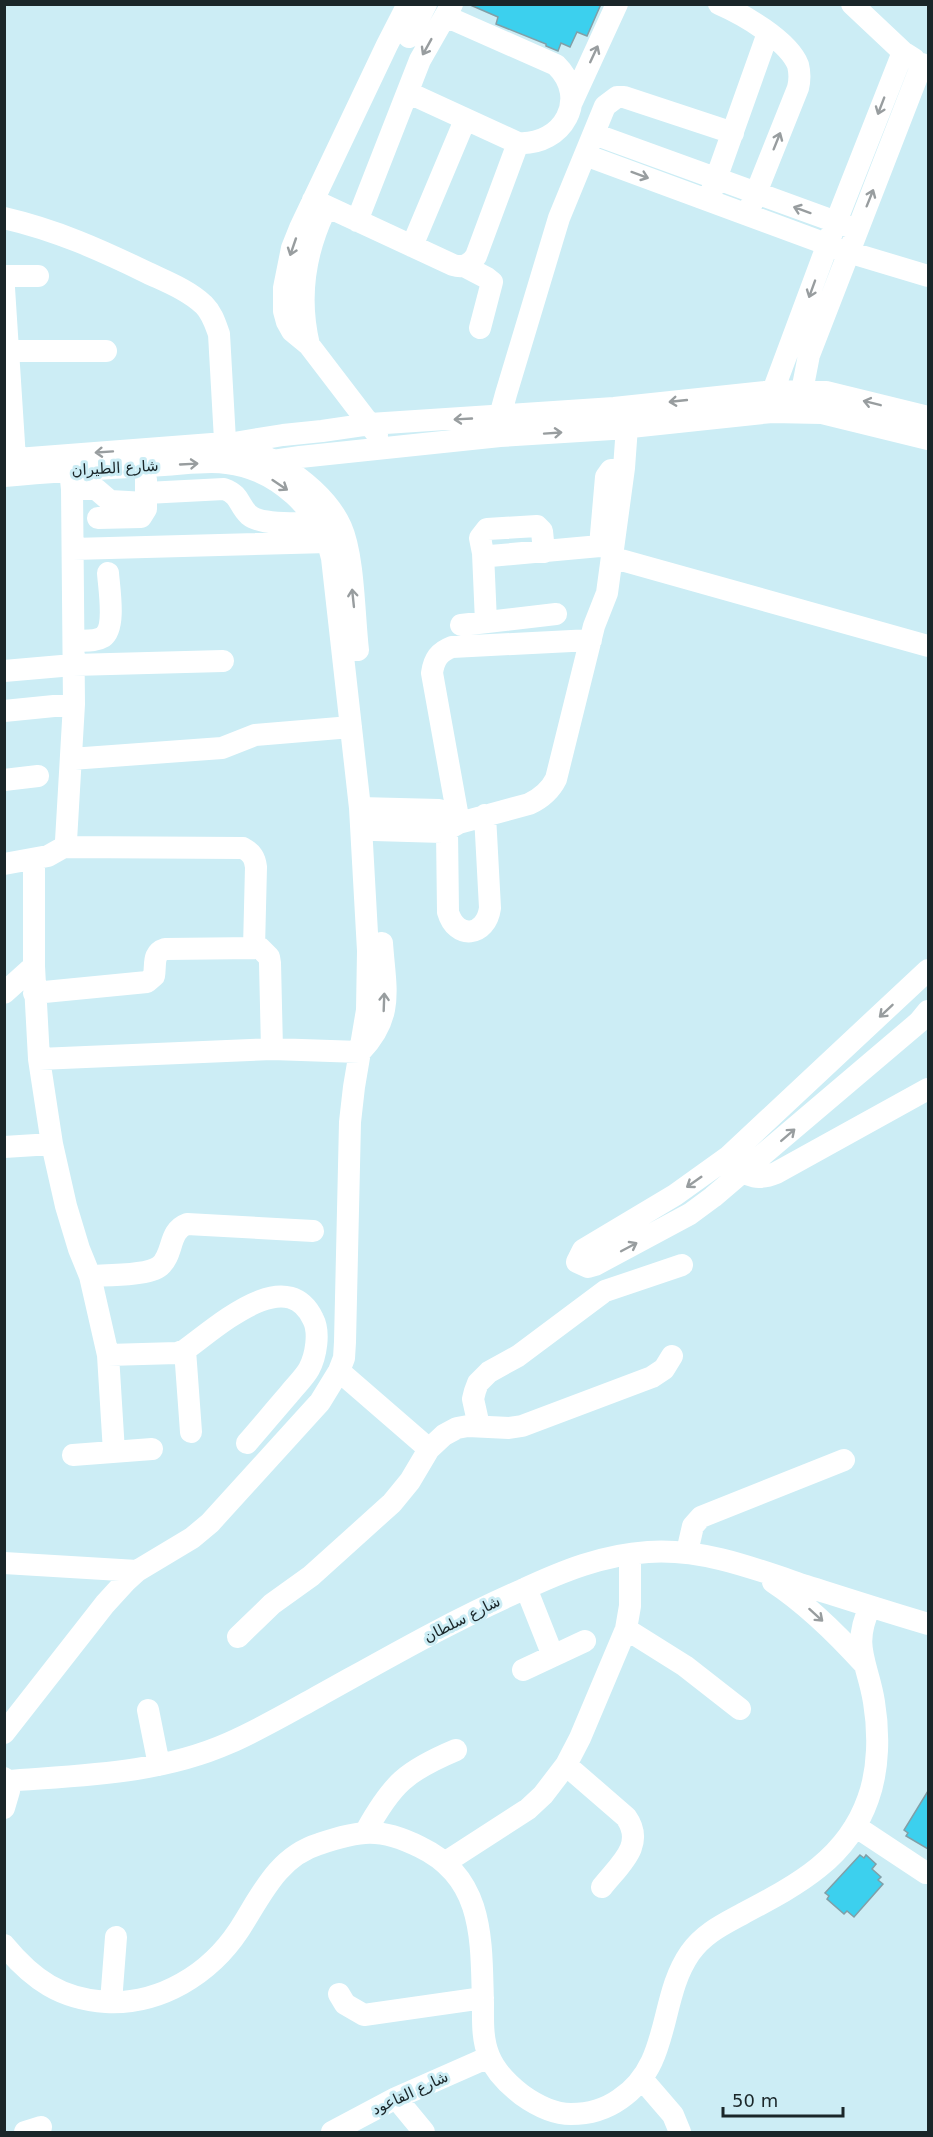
<svg xmlns="http://www.w3.org/2000/svg" width="933" height="2137" font-family="'DejaVu Sans','Noto Sans Arabic',sans-serif">
	<style>
		.building { fill: #3cd0ee; stroke: #819fa7; stroke-width: 1.5 }
		.lines { fill: none; stroke-linecap: round; stroke-linejoin: round }
		.minor { stroke: #fff; stroke-width: 22 }
		.oneway { stroke: #989d9f }
		.labels { text-anchor: middle; stroke-width: 6; stroke-linejoin: round; paint-order: stroke }
		.street-label { font-size: 15px; fill: #1a2629; stroke: #ccedf5 }
	</style>
	<rect width="100%" height="100%" fill="#ccedf5"/>
	<!-- building -->
	<path class="building" d="M468 4H601L587 36 577 32 570 47 561 43 558 51 546 46V44L496 24 498 17Z
		M928 1791V1849L906 1836 908 1833 904 1830Z
		M860 1855 864 1858 866 1855 876 1864 872 1869 881 1877 878 1880 883 1884 854 1917 847 1911 844 1914 827 1899 829 1896 825 1893Z"/>
	<g class="lines">
		<!-- minor -->
		<path class="minor" d="M719 4C742 14 788 40 798 65 800 73 800 80 798 88L750 208
			M852 4 903 52 914 59
			M409 37 426 4
			M409 93 518 143C563 146 590 98 556 65L445 16
			M571 104 617 4
			M594 134 850 227
			M585 155 848 252 928 276
			M711 193 768 33
			M313 200 453 265C463 268 470 265 476 256L518 143
			M4 218C56 230 101 250 148 273 167 282 188 290 204 305 212 313 215 323 219 334L226 458
			M357 221 420 60 452 4
			M412 246 465 120
			M464 266 487 278 492 282 480 328
			M4 276H38
			M4 288 15 459
			M309 345C298 299 304 255 324 212
			M9 351H106
			M804 404 802 391 809 355 922 64
			M772 405 773 391 836 222 903 52
			M500 430V416L506 394 559 218 605 106 617 97H624L733 133
			M377 434 309 345 292 331 287 322 284 311V288L292 248 300 228 387 45 408 4
			M234 443 283 435 322 431 370 424 614 408 773 391 826 392 928 417
			M4 460 225 443C245 444 263 455 280 465 304 480 329 500 341 527 354 556 354 616 358 650
			M273 461 300 457 500 436 612 429 772 412 822 413 928 439
			M4 476C58 471 110 468 164 465 184 464 207 460 227 463 277 469 321 510 332 558L360 808 368 951 367 1010 354 1087 350 1122 345 1342 344 1358 339 1371 320 1402 210 1523 192 1538 137 1571 126 1581 105 1604 4 1733
			M72 489H96L110 501 146 503
			M146 493 224 489C241 495 238 505 249 515 262 526 301 523 319 523
			M98 518 141 517 146 509V480
			M600 546 606 477 611 470 624 468
			M73 549 328 542
			M544 552 542 531 537 526 487 529 480 538 483 553 490 556 600 546
			M483 553 486 622
			M614 558 928 646
			M461 625 556 614
			M75 641C83 640 95 642 103 637 116 628 109 588 108 573
			M4 671 73 665 223 661
			M4 711 74 704
			M71 759 222 748 255 735 351 727
			M4 780 38 776
			M360 808 439 810 459 823
			M459 823 432 673C434 659 439 652 452 647L591 640
			M374 830 443 832 459 823 529 804C542 798 550 791 556 779L594 626 607 593 624 468 628 413
			M447 831 448 912C456 940 486 937 490 908L485 815
			M64 847 243 848C252 853 255 858 256 867L254 948
			M34 860V966L39 1059 52 1144 66 1206 79 1249 90 1276 108 1355 114 1452
			M4 864 48 856 64 847 66 841 74 704 72 489 70 470
			M928 970 728 1157 675 1195 583 1250 577 1262 588 1267 595 1265 690 1214 713 1197 919 1022 928 1011
			M4 993 34 966
			M34 993 147 982 154 976C156 965 152 953 165 949L260 948 269 957 270 963 272 1049
			M39 1059 272 1049 360 1052C395 1016 385 988 382 943
			M4 1147 52 1144
			M735 1165C748 1178 759 1180 776 1173L928 1089
			M90 1276C106 1275 148 1276 160 1266 174 1254 168 1231 187 1224L313 1231
			M185 1350 191 1432
			M108 1355 177 1353 185 1350C215 1329 286 1262 313 1319 320 1332 316 1356 309 1369 304 1378 295 1386 289 1394 275 1410 261 1427 247 1443
			M339 1371 429 1449
			M479 1426 473 1399 475 1391 478 1383 489 1372 518 1356 605 1291 682 1265
			M73 1455 152 1449
			M687 1552 693 1526 701 1517 844 1460
			M4 1563 137 1571
			M773 1582C808 1605 837 1634 865 1665
			M526 1588 553 1656
			M626 1629 685 1666 740 1709
			M238 1637 272 1604 311 1576 392 1503 410 1481 429 1449 444 1435 457 1428 468 1426 509 1428 522 1426 652 1377 664 1369 672 1356
			M523 1670 585 1641
			M148 1710 159 1765
			M566 1765 626 1817C646 1845 619 1865 602 1887
			M4 1778 9 1791 4 1808
			M7 1781C82 1775 159 1774 229 1743 259 1730 288 1713 317 1697 384 1660 451 1621 522 1590 563 1571 602 1555 648 1552 702 1548 756 1569 806 1586 847 1599 887 1612 928 1624
			M855 1826 926 1873
			M366 1831C392 1784 406 1771 456 1750
			M446 1862 528 1809 543 1795 566 1765 580 1738 626 1629 630 1606V1554
			M4 1945C33 1980 61 1999 106 2002 160 2005 210 1974 239 1930 261 1896 277 1857 319 1844 360 1830 380 1827 420 1847 485 1878 481 1941 483 2003 483 2021 482 2039 489 2056 495 2071 509 2085 522 2095 536 2105 554 2114 571 2114 589 2114 606 2109 620 2099 672 2064 658 1999 690 1953 704 1933 724 1924 744 1913 797 1885 847 1859 868 1799 879 1769 879 1732 874 1702 868 1663 851 1647 870 1607
			M339 1994 345 2004 364 2015 483 1998
			M111 2002 116 1937
			M642 2079 673 2115 680 2132
			M396 2098 424 2132
			M25 2132 41 2127
			M332 2132 396 2098 489 2057"/>
	</g>
	<!-- one-way arrows -->
	<defs><path id="oneway-shaft" d="M-6 0H5M1.5-3L5.5 0L1.5 3" fill="none" stroke-width="1.6" stroke-linecap="round" stroke-linejoin="round" transform="scale(1.5)"/></defs>
	<g class="oneway">
		<use href="#oneway-shaft" transform="translate(427 47) rotate(119)"/>
		<use href="#oneway-shaft" transform="translate(594 54) rotate(-65)"/>
		<use href="#oneway-shaft" transform="translate(881 106) rotate(111)"/>
		<use href="#oneway-shaft" transform="translate(777 141) rotate(-68)"/>
		<use href="#oneway-shaft" transform="translate(640 175) rotate(20)"/>
		<use href="#oneway-shaft" transform="translate(870 198) rotate(-68)"/>
		<use href="#oneway-shaft" transform="translate(802 210) rotate(-160)"/>
		<use href="#oneway-shaft" transform="translate(293 247) rotate(109)"/>
		<use href="#oneway-shaft" transform="translate(812 289) rotate(110)"/>
		<use href="#oneway-shaft" transform="translate(678 401) rotate(174)"/>
		<use href="#oneway-shaft" transform="translate(872 403) rotate(-166)"/>
		<use href="#oneway-shaft" transform="translate(463 419) rotate(177)"/>
		<use href="#oneway-shaft" transform="translate(553 433) rotate(-4)"/>
		<use href="#oneway-shaft" transform="translate(104 452) rotate(176)"/>
		<use href="#oneway-shaft" transform="translate(189 464) rotate(-3)"/>
		<use href="#oneway-shaft" transform="translate(280 485) rotate(34)"/>
		<use href="#oneway-shaft" transform="translate(353 598) rotate(-96)"/>
		<use href="#oneway-shaft" transform="translate(384 1002) rotate(-88)"/>
		<use href="#oneway-shaft" transform="translate(886 1011) rotate(137)"/>
		<use href="#oneway-shaft" transform="translate(788 1135) rotate(-41)"/>
		<use href="#oneway-shaft" transform="translate(694 1182) rotate(145)"/>
		<use href="#oneway-shaft" transform="translate(629 1247) rotate(-28)"/>
		<use href="#oneway-shaft" transform="translate(816 1615) rotate(42)"/>
	</g>
	<g class="labels">
		<!-- street labels -->
		<g class="street-label">
			<text transform="translate(115 468) rotate(-3)" y="5">شارع الطيران</text>
			<text transform="translate(462 1619) rotate(-27)" y="5">شارع سلطان</text>
			<text transform="translate(410 2093) rotate(-25)" y="5">شارع القاعود</text>
		</g>
	</g>
	<!-- border -->
	<rect width="933" height="2137" fill="none" stroke="#1a2629" stroke-width="12"/>
	<!-- scale -->
	<path d="M723 2107v9h120v-9" fill="none" stroke="#1a2629" stroke-width="3"/>
	<text x="732" y="2107" font-size="18" fill="#1a2629" stroke="#ccedf5" stroke-width="4.5" paint-order="stroke">50 m</text>
</svg>
